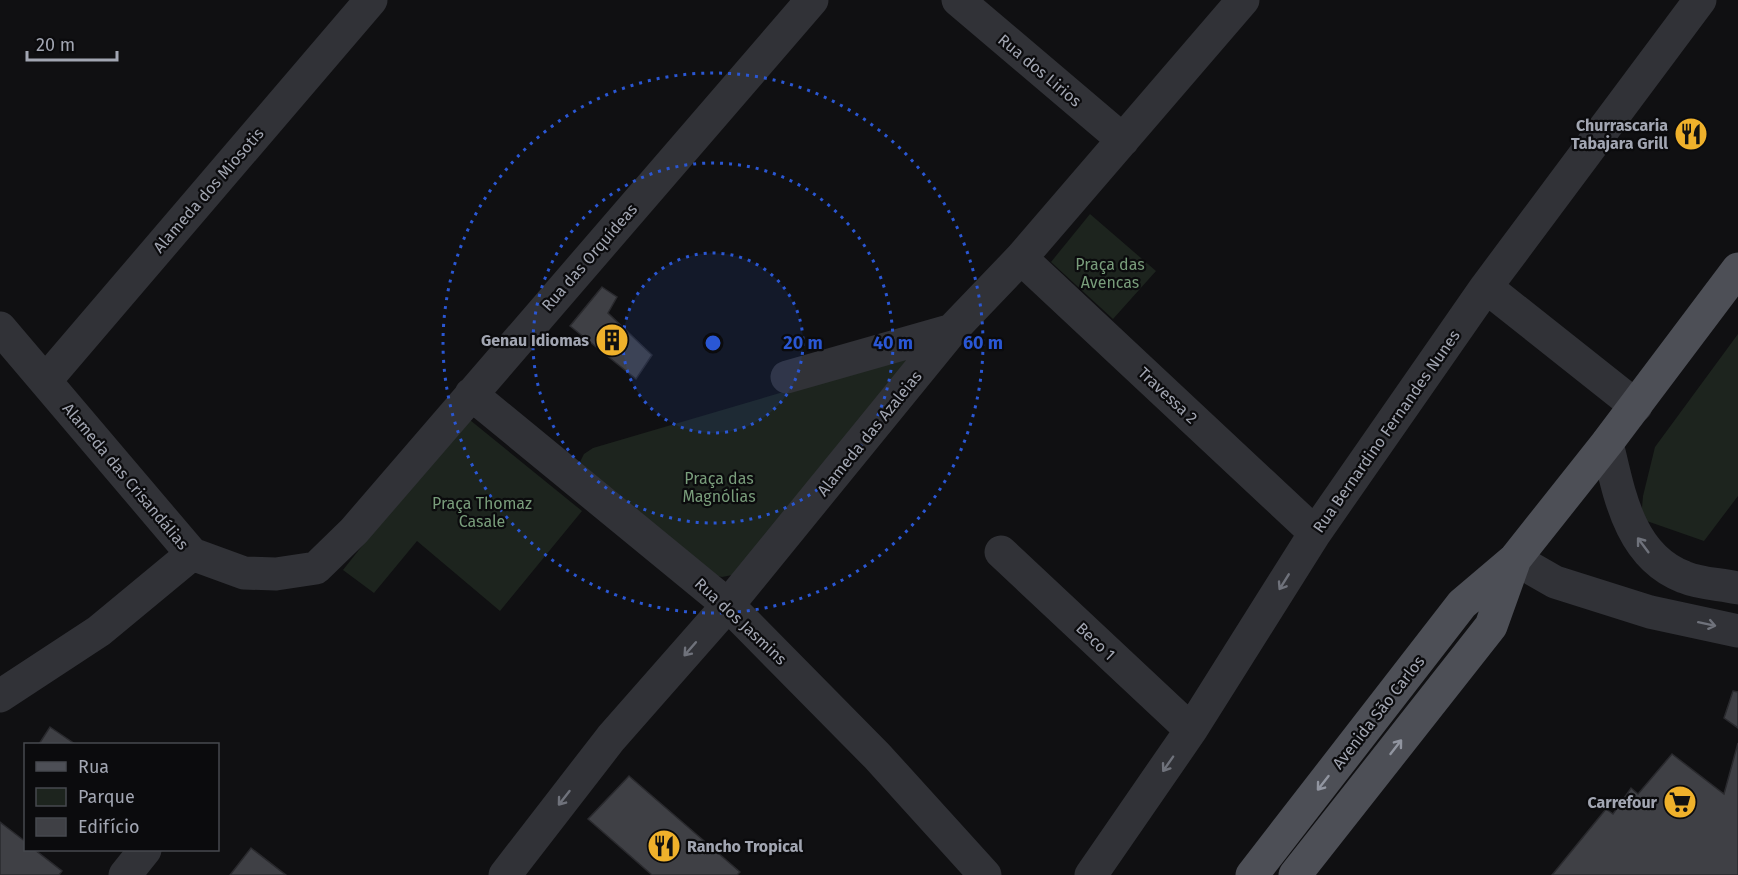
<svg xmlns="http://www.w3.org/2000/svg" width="1738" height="875" font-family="'Fira Sans',sans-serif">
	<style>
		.green { fill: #1d241e }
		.building { fill: #3f4045; stroke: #2a2a2e; stroke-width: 1.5 }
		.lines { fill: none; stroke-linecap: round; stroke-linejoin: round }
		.minor { stroke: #313237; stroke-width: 33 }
		.major { stroke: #4d4f56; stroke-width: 33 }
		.oneway { stroke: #6f727b }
		.oneway2 { stroke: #9195a0 }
		.ring { fill: none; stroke: #2a57d4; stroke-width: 3; stroke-dasharray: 3 6 }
		.labels { text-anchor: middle; stroke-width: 4.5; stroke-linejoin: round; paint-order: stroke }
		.street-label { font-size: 16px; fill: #a2a6b2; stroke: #0b0b0d }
		.poi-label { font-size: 16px; font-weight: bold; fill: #a2a6b2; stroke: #0b0b0d; text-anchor: end }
		.park-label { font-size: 16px; fill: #799d7b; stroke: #0b0b0d }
		.centre { fill: #2a57d4; stroke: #0b0b0d; stroke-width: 3 }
		.ring-label { font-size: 18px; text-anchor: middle; font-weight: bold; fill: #2a57d4; stroke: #0b0b0d; stroke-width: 4.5; stroke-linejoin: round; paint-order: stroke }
	</style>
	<rect width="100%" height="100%" fill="#101012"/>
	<!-- green -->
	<path class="green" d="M1090 214 1156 271 1113 319 1051 262Z
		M1738 334V496L1704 541 1641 519 1643 496 1655 447Z
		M899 358 908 360 743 573 722 577 709 574 584 471 580 462 584 454 593 448Z
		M465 416 582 511 500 611 417 541 374 593 343 570Z"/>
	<!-- building -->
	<path class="building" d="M602 287 617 297 608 313 652 355 636 379 570 326Z
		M1733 691 1738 692V728L1724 718Z
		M50 727 75 744H39Z
		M1738 743V875H1552L1606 809 1613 814 1631 788 1638 794 1672 754 1724 794Z
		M629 776 740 872 737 875H652L588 819Z
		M0 822 26 842V850H35L62 871 59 875H0Z
		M251 848 286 875H230Z"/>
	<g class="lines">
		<!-- minor -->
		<path class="minor" d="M958 0 1123 140
			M1021 258 1315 533
			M1486 287 1636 406
			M0 328 192 554 244 573 276 574 316 568 354 531 812 0
			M787 377 952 330
			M46 380 371 0
			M471 394 728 605 877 756 985 875
			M1607 443C1619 493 1629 556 1684 577 1700 584 1721 584 1738 588
			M1001 552 1191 730
			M1515 559 1555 582 1650 612 1738 631
			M0 696 99 631 192 554
			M125 875 145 850
			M505 875 611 738 728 605 952 330 1021 258 1243 0
			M1091 875 1191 730 1315 533 1486 287 1700 0"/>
		<!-- major -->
		<path class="major" d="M1252 875 1462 604 1515 559 1607 443 1738 269
			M1295 875 1491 626 1515 559"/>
	</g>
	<!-- one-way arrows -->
	<defs><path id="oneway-shaft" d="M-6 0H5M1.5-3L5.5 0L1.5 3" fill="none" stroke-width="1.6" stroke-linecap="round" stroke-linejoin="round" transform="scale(1.5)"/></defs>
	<g class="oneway">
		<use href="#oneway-shaft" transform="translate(1643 545) rotate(-127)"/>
		<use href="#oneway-shaft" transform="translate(1284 582) rotate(122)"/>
		<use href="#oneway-shaft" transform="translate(1707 624) rotate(12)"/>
		<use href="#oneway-shaft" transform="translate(690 649) rotate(131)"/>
		<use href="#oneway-shaft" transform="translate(1168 764) rotate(125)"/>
		<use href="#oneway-shaft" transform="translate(564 798) rotate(128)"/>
	</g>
	<g class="oneway2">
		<use href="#oneway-shaft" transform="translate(1396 747) rotate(-52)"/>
		<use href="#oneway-shaft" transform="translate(1323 783) rotate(128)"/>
	</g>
	<!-- distance rings -->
	<circle cx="713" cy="343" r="90" fill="#2a57d4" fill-opacity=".12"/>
	<g class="ring">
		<circle cx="713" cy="343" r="90"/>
		<circle cx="713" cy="343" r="180"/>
		<circle cx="713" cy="343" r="270"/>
	</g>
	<!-- icons -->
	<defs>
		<g id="restaurant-disc" transform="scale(1.725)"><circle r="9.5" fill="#efb12b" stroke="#0b0b0d"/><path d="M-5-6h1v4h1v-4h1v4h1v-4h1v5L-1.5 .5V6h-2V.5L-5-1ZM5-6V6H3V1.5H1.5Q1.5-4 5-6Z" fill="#111"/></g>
		<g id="building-disc" transform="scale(1.725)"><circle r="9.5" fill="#efb12b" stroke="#0b0b0d"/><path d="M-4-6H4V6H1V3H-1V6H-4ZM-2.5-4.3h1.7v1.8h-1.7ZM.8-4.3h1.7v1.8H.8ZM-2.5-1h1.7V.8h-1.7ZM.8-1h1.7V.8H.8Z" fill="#111"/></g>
		<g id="supermarket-disc" transform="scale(1.725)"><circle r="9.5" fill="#efb12b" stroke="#0b0b0d"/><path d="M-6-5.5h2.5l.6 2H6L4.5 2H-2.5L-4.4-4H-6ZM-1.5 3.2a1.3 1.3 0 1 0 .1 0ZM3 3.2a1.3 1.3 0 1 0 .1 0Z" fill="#111"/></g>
	</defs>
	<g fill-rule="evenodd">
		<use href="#restaurant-disc" x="1691" y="134"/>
		<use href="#building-disc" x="612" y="340"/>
		<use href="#supermarket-disc" x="1680" y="802"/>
		<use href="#restaurant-disc" x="664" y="846"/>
	</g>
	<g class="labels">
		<!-- street labels -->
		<g class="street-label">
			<text transform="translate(1040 70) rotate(40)" y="6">Rua dos Lirios</text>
			<text transform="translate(208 190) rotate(-49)" y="6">Alameda dos Miosotis</text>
			<text transform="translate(589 257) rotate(-49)" y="6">Rua das Orquídeas</text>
			<text transform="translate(1168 395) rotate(43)" y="6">Travessa 2</text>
			<text transform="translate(1386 431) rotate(-55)" y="6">Rua Bernardino Fernandes Nunes</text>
			<text transform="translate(869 433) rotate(-51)" y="6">Alameda das Azaleias</text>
			<text transform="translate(126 476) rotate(50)" y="6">Alameda das Crisandálias</text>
			<text transform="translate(741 621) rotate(43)" y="6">Rua dos Jasmins</text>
			<text transform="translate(1096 641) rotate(43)" y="6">Beco 1</text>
			<text transform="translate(1378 712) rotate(-52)" y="6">Avenida São Carlos</text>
		</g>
		<!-- poi labels -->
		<g class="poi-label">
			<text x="1668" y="131">Churrascaria<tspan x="1668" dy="18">Tabajara Grill</tspan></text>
			<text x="589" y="346">Genau Idiomas</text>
			<text x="1657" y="808">Carrefour</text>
			<text x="687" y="852" text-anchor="start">Rancho Tropical</text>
		</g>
		<!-- park labels -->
		<g class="park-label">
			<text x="1110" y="270">Praça das<tspan x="1110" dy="18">Avencas</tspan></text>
			<text x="719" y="484">Praça das<tspan x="719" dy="18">Magnólias</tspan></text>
			<text x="482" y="509">Praça Thomaz<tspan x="482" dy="18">Casale</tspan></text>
		</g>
	</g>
	<circle cx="713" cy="343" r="9" class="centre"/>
	<g class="ring-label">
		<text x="803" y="349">20 m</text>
		<text x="893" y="349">40 m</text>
		<text x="983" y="349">60 m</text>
	</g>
	<!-- legend -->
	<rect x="24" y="743" width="195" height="108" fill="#0b0b0d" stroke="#47494f" stroke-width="1.5"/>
	<rect x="36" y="762" width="30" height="9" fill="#4d4f56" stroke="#47494f" stroke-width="1.5"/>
	<text x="78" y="773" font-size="18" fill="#a2a6b2">Rua</text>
	<rect x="36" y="788" width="30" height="18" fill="#1d241e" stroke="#47494f" stroke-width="1.5"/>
	<text x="78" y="803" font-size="18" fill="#a2a6b2">Parque</text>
	<rect x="36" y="818" width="30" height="18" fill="#3f4045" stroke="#47494f" stroke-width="1.5"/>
	<text x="78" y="833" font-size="18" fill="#a2a6b2">Edifício</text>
	<!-- scale -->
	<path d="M27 51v9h90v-9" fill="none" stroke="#a2a6b2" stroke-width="3"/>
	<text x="36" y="51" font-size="18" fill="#a2a6b2" stroke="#0b0b0d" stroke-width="4.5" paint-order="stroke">20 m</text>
</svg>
